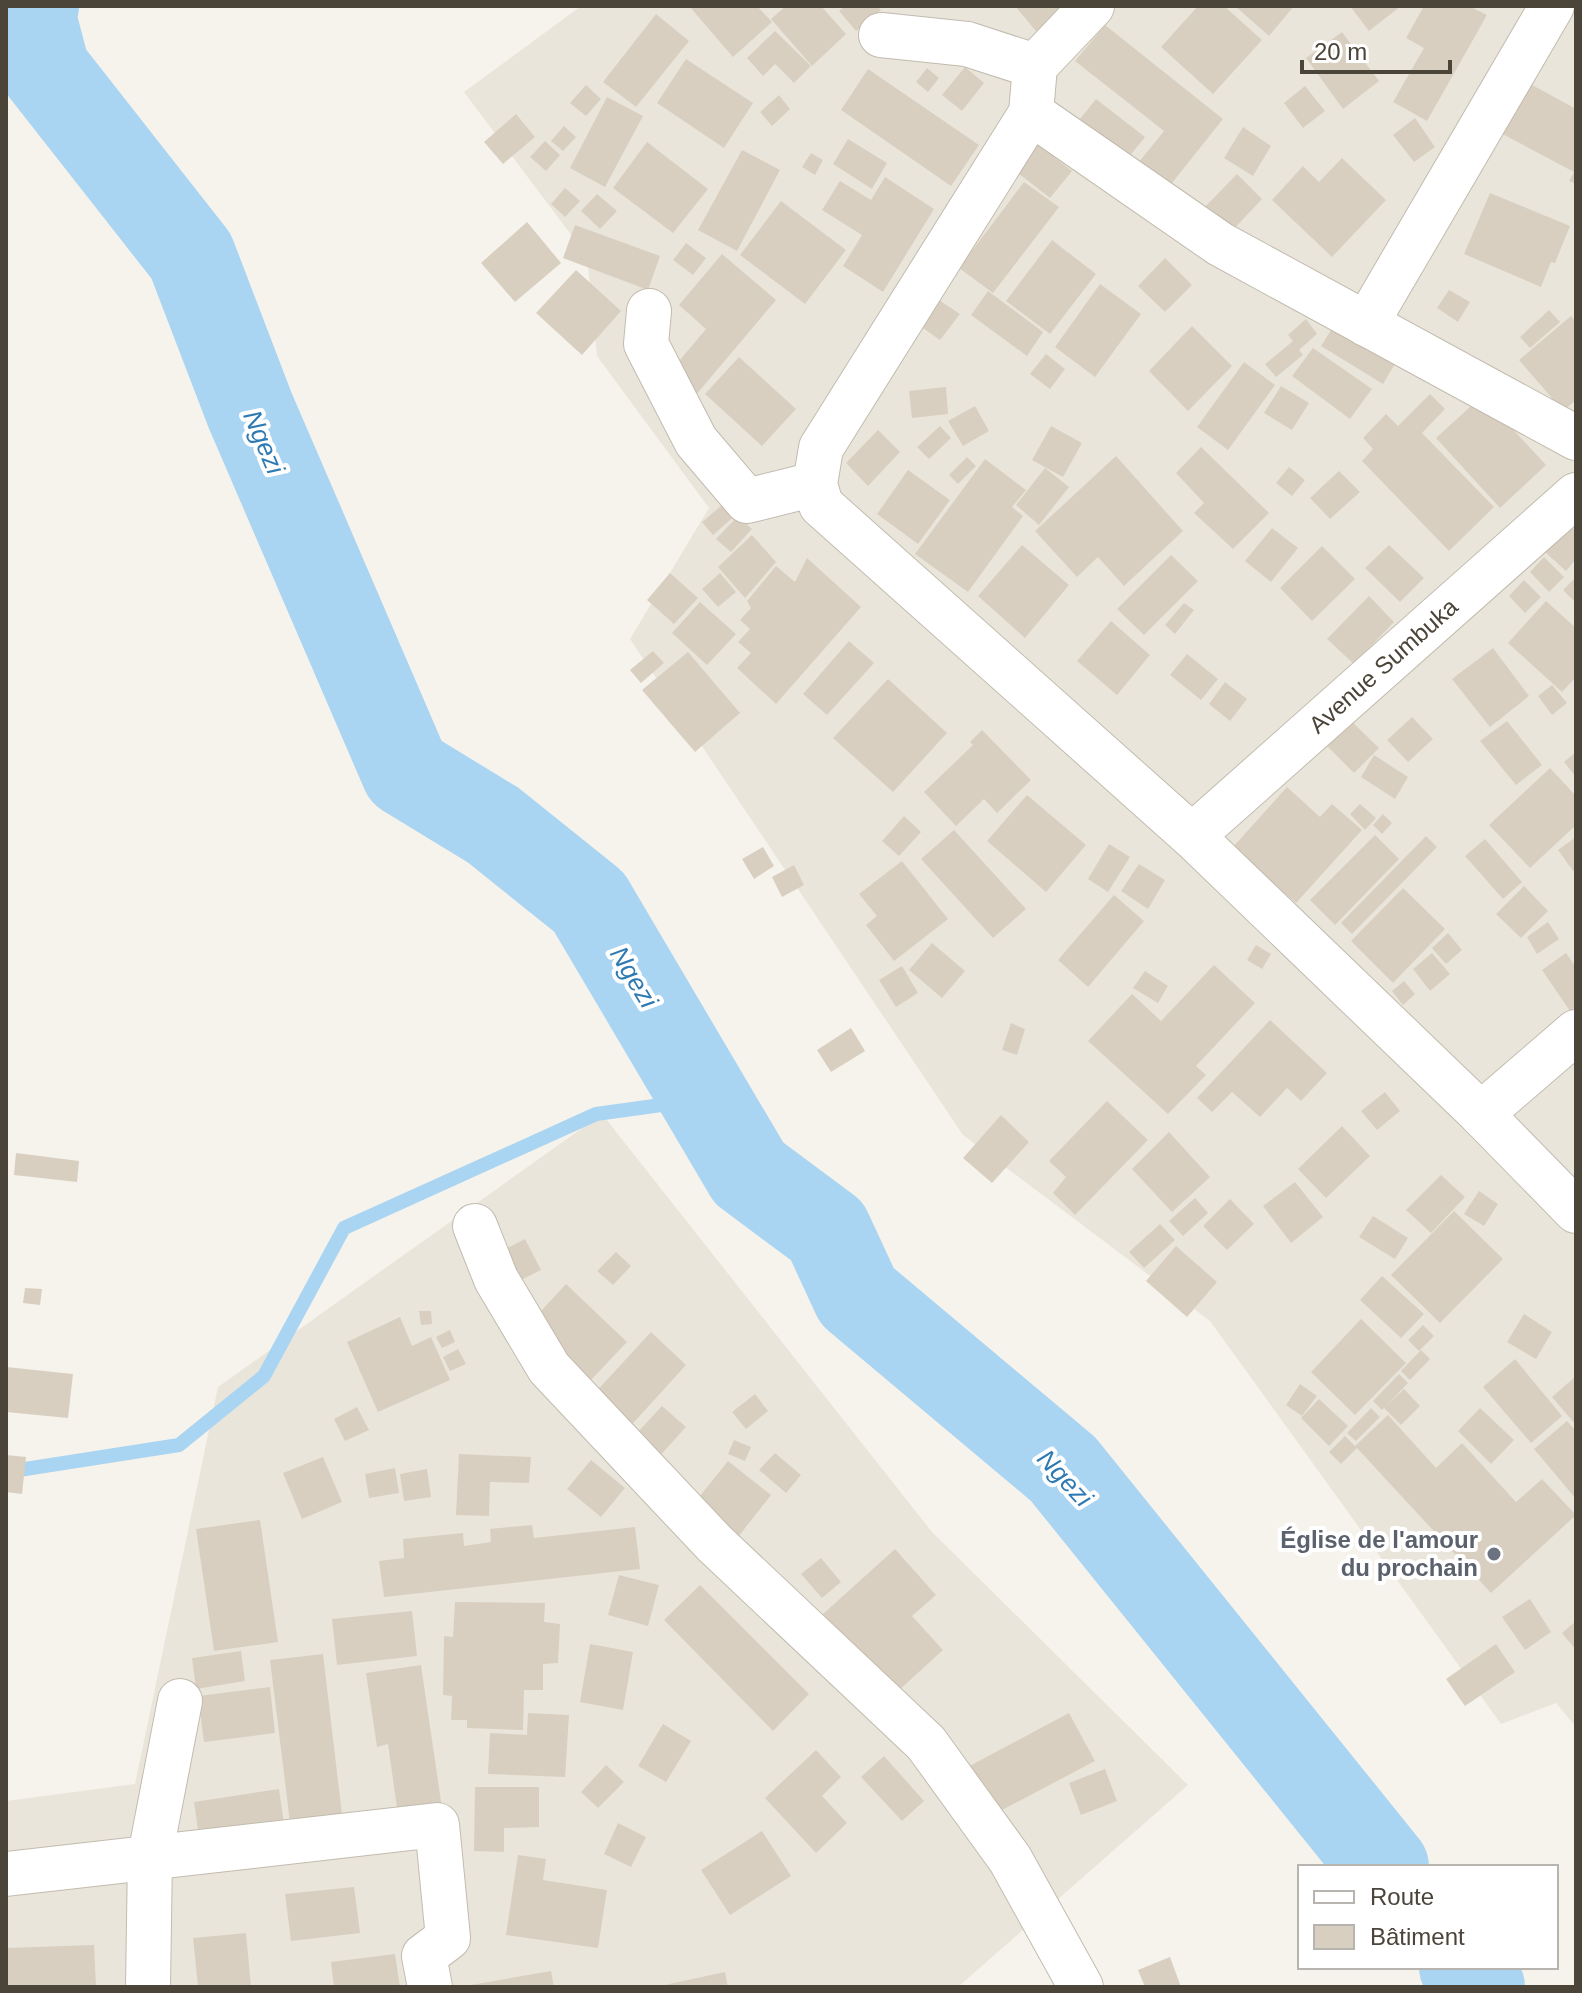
<svg xmlns="http://www.w3.org/2000/svg" width="1582" height="1993" font-family="Helvetica,sans-serif">
	<style>
		.residential { fill: #eae5da }
		.lines { fill: none; stroke-linecap: round; stroke-linejoin: round }
		.stream { stroke: #a9d4f2; stroke-width: 14 }
		.river { stroke: #a9d4f2; stroke-width: 90 }
		.building { fill: #d8cfc1 }
		.minor-casing { stroke: #c2bbae; stroke-width: 46 }
		.minor { stroke: #fff; stroke-width: 44 }
		.worship-dot { fill: #6b7280; stroke: #fff; stroke-width: 3 }
		.labels { text-anchor: middle; stroke-width: 8; stroke-linejoin: round; paint-order: stroke }
		.street-label { font-size: 24px; fill: #4b4439; stroke: #fff }
		.worship-label { font-size: 24px; font-weight: bold; fill: #5b616d; stroke: #fff; text-anchor: end }
		.water-label { font-size: 26px; font-style: italic; fill: #2e7ab2; stroke: #fff }
	</style>
	<rect width="100%" height="100%" fill="#f6f3ec"/>
	<!-- residential -->
	<path class="residential" d="M581 6H1576V1727L1556 1703 1501 1724 1210 1321 963 1135 630 639 709 508 597 356 587 256 464 92Z
		M602 1114 932 1532 1188 1785 958 1987H6V1801L135 1784 218 1387Z"/>
	<g class="lines">
		<!-- stream -->
		<path class="stream" d="M6 1472 179 1445 264 1376 344 1228 596 1114 705 1099"/>
		<!-- river -->
		<path class="river" d="M34 6 30 13 45 70 191 256 250 410 406 772 493 825 589 902 749 1173 827 1231 857 1296 1063 1469 1384 1867
			M1464 1967 1480 1987"/>
	</g>
	<!-- building -->
	<path class="building" d="M689 6H757L772 22 733 57Z
		M786 6H821L846 34 812 66 771 19Z
		M845 6H877L881 10 856 31 839 11Z
		M1015 6H1077L1041 37Z
		M1198 6H1224L1262 40 1213 94 1161 47Z
		M1235 6H1294L1269 36Z
		M1350 6H1401L1369 31Z
		M1424 6H1469L1487 15 1427 121 1393 102 1424 48 1406 38Z
		M656 14 689 41 636 107 603 82Z
		M1105 25 1223 119 1164 193 1134 168 1164 131 1075 61Z
		M775 31 811 66 794 83 775 64 763 76 747 58Z
		M1342 32 1379 81 1343 109 1306 58Z
		M686 59 753 103 724 148 657 103Z
		M965 67 984 83 962 111 942 95Z
		M927 68 939 78 928 92 916 82Z
		M868 69 979 145 951 186 841 110Z
		M1525 81 1576 109V184L1569 181 1574 172 1497 131Z
		M586 85 601 99 586 116 570 103Z
		M1305 86 1325 111 1303 128 1284 103Z
		M779 95 790 109 772 126 760 112Z
		M607 97 643 116 605 187 570 168Z
		M1096 99 1145 137 1124 163 1076 124Z
		M516 114 535 137 503 164 484 142Z
		M1415 118 1435 147 1414 162 1393 135Z
		M564 126 576 137 563 151 551 141Z
		M1243 127 1271 146 1253 176 1224 158Z
		M848 139 887 163 872 189 833 164Z
		M1031 139 1072 171 1050 198 1009 166Z
		M545 141 560 155 546 171 530 157Z
		M647 142 708 189 673 233 613 188Z
		M742 150 780 170 737 251 698 230Z
		M811 153 823 160 815 175 802 167Z
		M1342 158 1386 200 1332 257 1272 200 1303 166 1319 182Z
		M1237 174 1262 199 1228 235 1202 210Z
		M885 177 934 209 883 292 843 266 862 235 822 210 840 181 871 200Z
		M1024 182 1059 207 993 293 959 268Z
		M565 188 580 201 565 217 551 204Z
		M1490 193 1570 226 1555 263 1551 262 1541 287 1464 254Z
		M597 194 617 211 600 229 581 211Z
		M781 201 846 250 805 304 740 255Z
		M527 222 561 263 515 302 481 263Z
		M575 225 660 256 648 290 563 258Z
		M1052 240 1096 274 1050 334 1006 301Z
		M686 243 706 258 693 275 673 260Z
		M722 254 776 300 695 396 669 373 706 329 679 305Z
		M1165 258 1192 285 1165 312 1138 286Z
		M576 270 621 311 582 355 536 313Z
		M1100 284 1141 314 1095 377 1055 347Z
		M1449 290 1470 302 1458 322 1437 308Z
		M988 291 1043 332 1027 356 971 315Z
		M939 300 960 314 940 340 920 326Z
		M1549 310 1560 322 1530 348 1520 337Z
		M1340 316 1401 354 1383 384 1321 346Z
		M1571 316 1576 322V400L1563 411 1519 360Z
		M1306 319 1317 334 1299 350 1303 355 1276 377 1265 364 1293 341 1288 335Z
		M1192 326 1232 366 1188 411 1149 371Z
		M1313 348 1372 389 1350 419 1292 376Z
		M1046 354 1065 369 1050 389 1030 374Z
		M739 357 796 409 762 446 705 394Z
		M1244 362 1275 385 1228 450 1197 427Z
		M1281 386 1309 403 1292 430 1264 413Z
		M946 387 948 414 912 418 909 391Z
		M1430 394 1445 409 1422 433 1494 507 1449 551 1362 461 1373 449 1363 438 1386 414 1398 426Z
		M1482 396 1546 465 1500 508 1436 438Z
		M975 406 989 431 963 446 948 421Z
		M940 426 951 438 929 459 917 447Z
		M1051 426 1082 443 1063 477 1032 460Z
		M878 430 900 452 868 486 846 463Z
		M1201 447 1269 513 1233 549 1194 513 1204 503 1176 473Z
		M1116 456 1183 531 1124 586 1098 557 1077 577 1035 531Z
		M967 457 976 466 958 484 949 475Z
		M985 459 1026 490 1012 507 1023 516 968 592 915 554Z
		M1289 467 1305 480 1292 496 1276 483Z
		M1045 468 1069 487 1039 525 1016 505Z
		M908 470 950 500 918 544 877 514Z
		M1339 471 1360 492 1330 519 1310 498Z
		M727 501 738 513 713 535 702 522Z
		M738 516 752 529 731 552 716 539Z
		M1570 526 1576 531V559L1566 571 1545 552Z
		M1272 528 1298 548 1271 582 1245 561Z
		M752 535 776 562 745 598 718 567Z
		M1022 545 1069 585 1025 638 978 596Z
		M1389 545 1424 578 1400 602 1365 568Z
		M1322 546 1355 579 1312 621 1280 588Z
		M1171 555 1198 581 1144 635 1117 609Z
		M1544 557 1564 577 1549 592 1530 572Z
		M807 558 861 607 776 704 737 668 751 653 738 642 750 629 740 620 751 608 747 601 776 566 795 582Z
		M670 573 698 598 674 624 647 600Z
		M720 573 736 592 718 607 702 589Z
		M1576 577V603L1563 590Z
		M1524 580 1541 597 1525 613 1509 596Z
		M1369 596 1394 622 1354 664 1327 639Z
		M1546 601 1576 628V677L1562 692 1508 643Z
		M700 602 736 634 707 665 672 633Z
		M1184 603 1194 610 1175 634 1165 625Z
		M1111 621 1150 655 1117 695 1077 661Z
		M849 641 874 663 827 715 803 694Z
		M1493 648 1529 696 1490 727 1452 679Z
		M653 651 664 663 641 683 630 670Z
		M688 652 740 713 695 752 642 690Z
		M1187 654 1218 679 1201 700 1170 675Z
		M888 679 947 733 893 792 833 738Z
		M1225 682 1247 699 1230 721 1209 704Z
		M1552 685 1567 703 1552 715 1538 696Z
		M1344 714 1379 748 1354 773 1319 738Z
		M1412 717 1433 739 1408 762 1387 740Z
		M1507 721 1542 765 1516 785 1480 741Z
		M982 730 1031 780 997 813 984 799 956 826 924 792 973 745 970 742Z
		M1576 752V777L1564 762Z
		M1374 755 1408 777 1395 799 1361 777Z
		M1550 768 1576 796V825L1530 868 1489 825Z
		M1287 787 1320 817 1332 804 1362 830 1296 903 1233 847Z
		M1027 795 1086 845 1046 892 987 841Z
		M1360 804 1376 818 1365 830 1350 814Z
		M1383 814 1392 823 1382 834 1373 825Z
		M904 816 921 832 899 856 882 841Z
		M954 830 1026 909 993 938 921 859Z
		M1375 835 1399 859 1335 925 1310 900Z
		M1426 836 1437 847 1352 934 1341 923Z
		M1576 837V869L1573 871 1558 850Z
		M1485 839 1522 882 1503 899 1465 856Z
		M1109 844 1130 857 1108 892 1088 879Z
		M763 847 774 866 754 879 742 859Z
		M902 861 948 919 894 961 866 925 877 916 859 894Z
		M1139 864 1165 880 1148 909 1121 891Z
		M794 865 804 885 782 897 772 877Z
		M1524 886 1548 911 1521 938 1496 914Z
		M1403 888 1445 929 1393 983 1351 941Z
		M1114 895 1144 921 1088 987 1058 960Z
		M1548 922 1559 939 1537 954 1527 937Z
		M1448 933 1462 950 1446 964 1432 948Z
		M932 943 965 971 942 998 909 970Z
		M1256 945 1271 954 1262 969 1247 960Z
		M1432 953 1450 974 1430 991 1413 969Z
		M1566 953 1576 967V1007L1570 1011 1542 970Z
		M1214 965 1255 1003 1196 1066 1206 1075 1168 1114 1088 1041 1132 994 1161 1021Z
		M902 966 918 993 896 1007 879 980Z
		M1145 971 1168 986 1158 1003 1133 988Z
		M1404 981 1415 994 1403 1005 1392 991Z
		M1270 1020 1327 1073 1301 1101 1287 1088 1260 1117 1232 1092 1212 1112 1197 1098Z
		M1011 1023 1025 1029 1017 1055 1002 1050Z
		M851 1028 865 1051 831 1072 817 1050Z
		M1385 1092 1400 1111 1377 1130 1361 1111Z
		M1107 1101 1148 1140 1075 1215 1053 1193 1066 1177 1049 1161Z
		M1001 1115 1029 1142 992 1183 963 1158Z
		M1342 1126 1370 1156 1326 1198 1298 1169Z
		M1169 1132 1210 1177 1172 1212 1132 1169Z
		M16 1153 79 1161 77 1182 14 1175Z
		M1441 1175 1465 1197 1431 1233 1406 1210Z
		M1295 1182 1323 1217 1291 1243 1263 1206Z
		M1479 1191 1498 1204 1484 1226 1464 1214Z
		M1195 1198 1208 1213 1183 1236 1169 1221Z
		M1230 1199 1254 1224 1227 1250 1203 1226Z
		M1454 1211 1503 1259 1440 1323 1391 1275Z
		M1373 1216 1408 1238 1395 1259 1359 1237Z
		M1160 1224 1175 1240 1144 1268 1129 1252Z
		M525 1239 541 1270 501 1290 487 1258Z
		M1176 1246 1217 1282 1187 1317 1146 1281Z
		M616 1252 631 1266 613 1285 597 1271Z
		M1382 1276 1424 1314 1401 1338 1360 1300Z
		M566 1284 627 1342 590 1381 527 1326Z
		M25 1288 42 1289 40 1305 23 1303Z
		M419 1311H431L432 1324 421 1325Z
		M1524 1314 1552 1332 1536 1359 1507 1342Z
		M400 1317 412 1346 431 1337 450 1380 378 1412 347 1342Z
		M1361 1319 1406 1363 1355 1415 1311 1372Z
		M1423 1325 1434 1336 1419 1351 1408 1340Z
		M450 1330 455 1342 442 1348 436 1337Z
		M651 1332 686 1365 616 1442 580 1409Z
		M458 1349 466 1364 450 1371 443 1357Z
		M1421 1350 1430 1359 1410 1380 1401 1371Z
		M1515 1359 1562 1416 1531 1443 1483 1387Z
		M6 1367 73 1374 68 1418 6 1412Z
		M1399 1374 1408 1383 1387 1405 1404 1389 1420 1406 1401 1425 1384 1408 1382 1410 1373 1401Z
		M1576 1376V1425L1552 1397Z
		M1300 1384 1317 1396 1302 1416 1286 1405Z
		M755 1394 768 1411 746 1429 732 1412Z
		M1319 1399 1348 1426 1329 1446 1301 1418Z
		M662 1406 686 1427 647 1470 623 1448Z
		M357 1407 369 1430 345 1441 334 1419Z
		M1371 1408 1380 1417 1356 1441 1347 1433Z
		M1480 1408 1514 1440 1491 1464 1458 1431Z
		M1388 1415 1436 1468 1462 1443 1516 1502 1542 1479 1576 1515 1491 1593 1357 1448 1341 1464 1329 1452 1345 1436 1355 1446Z
		M1567 1421 1576 1431V1499L1534 1449Z
		M734 1440 751 1447 745 1461 728 1454Z
		M775 1453 801 1475 786 1493 759 1470Z
		M459 1454 531 1457 529 1483 490 1482 489 1516 456 1515Z
		M6 1455 26 1457 22 1494 6 1492Z
		M323 1457 342 1502 302 1519 283 1473Z
		M591 1460 625 1488 601 1517 567 1489Z
		M728 1461 771 1495 731 1546 688 1511Z
		M395 1468 399 1493 369 1498 365 1474Z
		M427 1469 431 1497 404 1501 400 1474Z
		M260 1520 278 1642 214 1651 196 1529Z
		M532 1525 534 1538 635 1527 640 1569 384 1597 379 1561 404 1558 403 1539 463 1533 464 1546 491 1542 490 1529Z
		M895 1549 936 1595 912 1616 943 1650 885 1703 813 1623Z
		M821 1558 841 1582 822 1598 801 1574Z
		M619 1575 659 1585 648 1626 608 1615Z
		M700 1585 809 1694 773 1731 664 1620Z
		M1530 1599 1551 1632 1525 1650 1502 1617Z
		M455 1602 545 1603 544 1622 560 1624 558 1663 543 1664V1690H524L523 1730 467 1728V1720H451L452 1696 443 1695 444 1636 453 1637Z
		M412 1611 417 1656 337 1665 332 1619Z
		M1576 1621V1650L1562 1633Z
		M590 1644 633 1652 623 1710 580 1702Z
		M1496 1644 1515 1672 1465 1706 1446 1679Z
		M241 1651 245 1681 196 1689 192 1658Z
		M323 1654 345 1840 293 1847 270 1660Z
		M421 1665 444 1822 400 1829 388 1744 377 1747 366 1673Z
		M270 1687 275 1733 204 1742 198 1696Z
		M528 1713 569 1715 565 1777 488 1774 490 1733 527 1735Z
		M1069 1713 1095 1761 985 1819 960 1771Z
		M663 1724 691 1741 666 1782 638 1766Z
		M816 1750 841 1777 822 1796 847 1823 816 1853 765 1798Z
		M884 1756 924 1801 902 1821 861 1777Z
		M606 1765 624 1782 598 1808 581 1792Z
		M1105 1769 1117 1801 1081 1815 1069 1783Z
		M475 1787H539V1827L504 1828V1852L474 1851Z
		M279 1789 287 1845 202 1857 194 1802Z
		M618 1823 646 1837 631 1867 604 1854Z
		M762 1831 791 1876 730 1915 701 1870Z
		M518 1855 546 1859 543 1880 607 1890 598 1948 506 1935Z
		M354 1887 360 1933 291 1941 285 1894Z
		M246 1933 251 1987H198L193 1938Z
		M94 1945 96 1987H6V1948Z
		M395 1954 400 1987H334L331 1962Z
		M1170 1957 1181 1987H1145L1138 1970Z
		M551 1971 554 1987H471V1985Z
		M725 1972 728 1987H660V1986Z"/>
	<g class="lines">
		<!-- minor casing -->
		<g class="minor-casing">
			<g id="minor">
				<path d="M1092 6 1035 66 1031 113 821 448 815 484 821 505 1192 836 1481 1114 1576 1211"/>
				<path d="M881 35 967 44 1035 66"/>
				<path d="M1031 113 1220 244 1576 438"/>
				<path d="M649 311 646 344 696 441 747 501 815 484"/>
				<path d="M1366 324 1552 6"/>
				<path id="s1" d="M1192 836 1576 495"/>
				<path d="M1481 1114 1576 1032"/>
				<path d="M475 1226 496 1279 549 1368 714 1543 926 1743 1010 1859 1081 1987"/>
				<path d="M6 1874 437 1825 448 1938 424 1956 430 1987"/>
				<path d="M148 1987 150 1856 180 1701"/>
			</g>
		</g>
		<!-- minor -->
		<use href="#minor" class="minor"/>
	</g>
	<!-- markers -->
	<circle class="worship-dot" cx="1494" cy="1554" r="8"/>
	<g class="labels">
		<!-- street labels -->
		<g class="street-label">
			<text dy="8" stroke="none"><textPath href="#s1" startOffset="256">Avenue Sumbuka</textPath></text>
		</g>
		<!-- worship labels -->
		<g class="worship-label">
			<text x="1478" y="1548">Église de l'amour<tspan x="1478" dy="28">du prochain</tspan></text>
		</g>
		<!-- water labels -->
		<g class="water-label">
			<text transform="translate(264 442) rotate(67)" y="9">Ngezi</text>
			<text transform="translate(634 977) rotate(59)" y="9">Ngezi</text>
			<text transform="translate(1065 1478) rotate(47)" y="9">Ngezi</text>
		</g>
	</g>
	<!-- border -->
	<rect width="1582" height="1993" fill="none" stroke="#4b4439" stroke-width="16"/>
	<!-- legend -->
	<rect x="1298" y="1865" width="260" height="104" fill="#ffffff" stroke="#b7b4b0" stroke-width="2"/>
	<rect x="1314" y="1891" width="40" height="12" fill="#ffffff" stroke="#b7b4b0" stroke-width="2"/>
	<text x="1370" y="1905" font-size="24" fill="#4b4439">Route</text>
	<rect x="1314" y="1925" width="40" height="24" fill="#d8cfc1" stroke="#b7b4b0" stroke-width="2"/>
	<text x="1370" y="1945" font-size="24" fill="#4b4439">Bâtiment</text>
	<!-- scale -->
	<path d="M1302 60v12h148v-12" fill="none" stroke="#4b4439" stroke-width="4"/>
	<text x="1314" y="60" font-size="24" fill="#4b4439" stroke="#ffffff" stroke-width="6" paint-order="stroke">20 m</text>
</svg>
